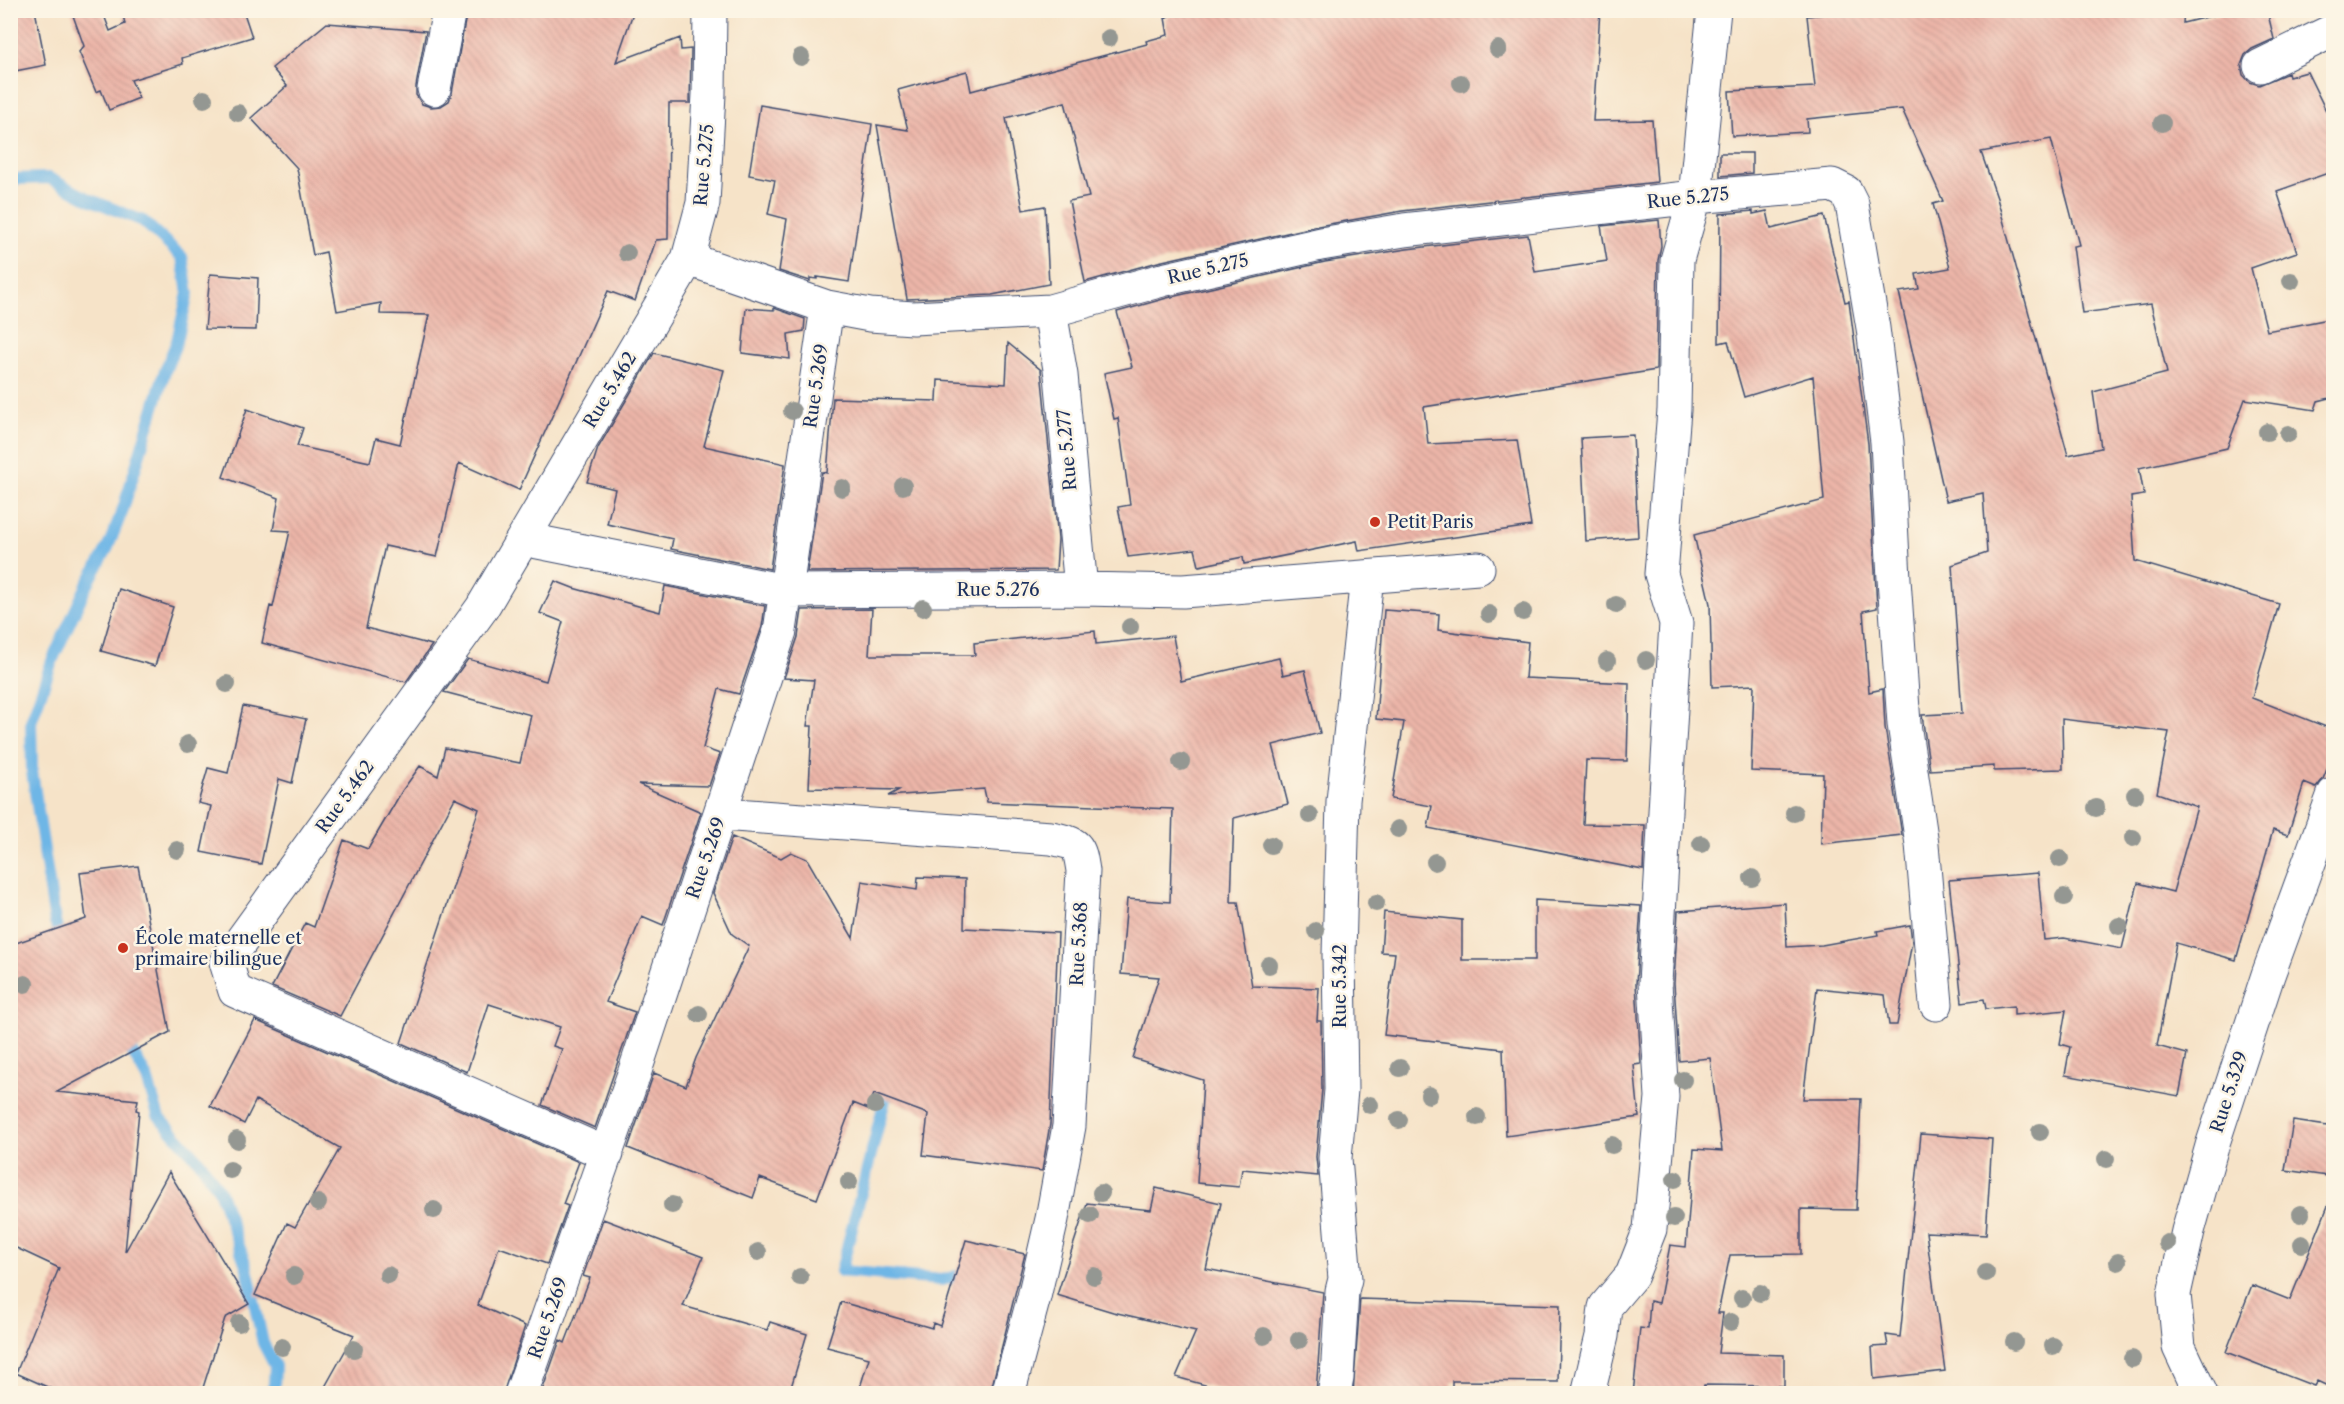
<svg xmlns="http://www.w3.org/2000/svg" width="2344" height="1404" font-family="'Libre Caslon Text',serif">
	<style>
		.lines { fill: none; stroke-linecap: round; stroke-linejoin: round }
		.stream { stroke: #6eb6e6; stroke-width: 12 }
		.building { fill: url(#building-back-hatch); fill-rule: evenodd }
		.minor-casing { stroke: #3c4a6e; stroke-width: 35 }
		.minor { stroke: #fff; stroke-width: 33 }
		.tree { fill: #949792 }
		.poi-dot { fill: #c8321e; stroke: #fcf5e5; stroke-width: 2 }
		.labels { text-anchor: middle; stroke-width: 5; stroke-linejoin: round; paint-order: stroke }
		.street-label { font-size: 18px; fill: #1b2f5e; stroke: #fcf5e5 }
		.poi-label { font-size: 18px; fill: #1b2f5e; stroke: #fcf5e5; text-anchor: start }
	</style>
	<defs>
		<pattern id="building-back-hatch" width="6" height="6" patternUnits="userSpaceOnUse" patternTransform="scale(1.5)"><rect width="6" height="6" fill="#ecb5a8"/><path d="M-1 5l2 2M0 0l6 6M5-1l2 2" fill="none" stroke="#ca9c93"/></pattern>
	</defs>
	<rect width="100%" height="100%" fill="#fcf5e5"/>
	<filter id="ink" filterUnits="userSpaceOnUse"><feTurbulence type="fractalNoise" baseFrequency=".0167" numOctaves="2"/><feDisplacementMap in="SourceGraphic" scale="12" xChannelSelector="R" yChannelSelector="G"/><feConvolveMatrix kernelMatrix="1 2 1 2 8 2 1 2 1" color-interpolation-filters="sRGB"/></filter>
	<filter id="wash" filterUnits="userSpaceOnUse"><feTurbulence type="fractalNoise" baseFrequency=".008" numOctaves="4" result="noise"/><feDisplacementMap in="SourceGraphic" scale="24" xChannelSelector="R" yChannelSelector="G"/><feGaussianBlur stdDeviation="1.35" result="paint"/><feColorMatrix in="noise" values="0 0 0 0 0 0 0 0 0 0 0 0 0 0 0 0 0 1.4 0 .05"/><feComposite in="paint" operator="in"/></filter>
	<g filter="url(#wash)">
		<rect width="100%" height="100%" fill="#f6e3c8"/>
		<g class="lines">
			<!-- stream -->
			<path class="stream" d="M10 179 49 178 89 199 143 221 182 257 188 293 177 341 165 371 123 509 108 547 86 587 52 661 31 722 32 772 55 922 62 943
				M125 1039 147 1078 158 1115
				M889 1084 841 1271 942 1280 968 1273
				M161 1119 201 1163 219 1190 247 1268 263 1343 275 1366 274 1385 270 1394"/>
		</g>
		<g id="blocks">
			<!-- building -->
			<path class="building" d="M10 10H35L46 65 10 72Z
				M71 10H102L110 31 125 24 122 10H243L252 37 182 58 183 64 131 80 139 98 109 110 101 90 96 92 79 52 84 46Z
				M467 10H634L616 62 680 38 681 50 691 49 690 103H669L668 239 656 240 635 301 608 291 519 490 459 463 437 557 385 546 366 628 432 645 406 682 262 643 270 606 273 607 290 531 273 530 279 498 223 477 247 409 303 428 297 446 370 462 376 438 400 444 429 315 380 314 381 303 337 311 326 252 313 255 297 168 251 118 287 86 272 68 327 23 426 31 416 86V95L422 104 431 107 441 106 449 101 452 93Z
				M1179 10H1600L1593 121 1652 120 1657 182 1402 211 1318 226 1158 262 1085 282 1069 201 1089 197 1065 102 1006 118 1023 210 1045 206 1049 284 992 295 907 299 877 125 908 130 898 90 967 71 971 91 1147 44 1146 41 1168 35 1165 18Z
				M1866 10H2184L2183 23 2235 10H2267L2274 39 2252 49 2245 55 2241 65 2243 75 2250 82 2259 85 2288 73 2289 77 2307 72 2334 127V171L2277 191 2297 252 2251 268 2267 331 2334 318V397L2318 401 2315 410 2245 399 2227 448 2139 468 2144 495 2131 497 2135 561 2279 604 2252 698 2334 730V752L2323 779 2316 788 2304 783 2288 835 2273 830 2236 960 2176 943 2157 1046 2187 1054 2179 1096 2065 1075 2070 1047 2060 1044 2066 1010 2014 1015V1006L1986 1009 1984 999 1962 1002 1949 880 2038 873 2044 940 2064 938 2122 949 2138 883 2173 892 2197 807 2157 793 2169 732 2062 719 2063 769 1994 771V766L1930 770 1922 715 1962 713 1952 565 1987 553 1983 493 1946 501 1899 292 1919 289 1916 274 1950 268 1933 204 1943 201 1902 109 1807 119 1808 132 1732 136 1729 91 1815 87 1807 16ZM2051 139 2079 245 2073 246 2082 313 2151 304 2167 373 2093 392 2101 448 2068 455 1997 198 1981 152Z
				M760 105 872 124 849 282 817 277V279L810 278V281L779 271 787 219 768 214 775 180 749 175Z
				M1720 153H1752V173L1720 176Z
				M1753 211V214L1767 211 1771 229 1824 216 1845 302 1849 301 1868 444 1877 608 1863 611 1869 692 1883 689 1885 727 1902 835 1821 844 1823 774 1751 771 1754 685 1712 687 1710 604 1694 535 1824 500 1813 376 1744 397 1728 341 1719 343 1720 214Z
				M1659 220 1661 246 1658 260 1656 370 1424 407 1428 444 1517 440 1531 526 1359 551 1357 541 1244 564 1243 557 1199 566 1195 549 1128 557 1118 507 1130 505 1118 418 1114 419 1104 373 1132 367 1117 312 1167 298 1325 262 1407 249 1528 235 1535 272 1607 261 1601 226Z
				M210 274 258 278 256 330 205 329Z
				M746 308 774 310V308L805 319 804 331 788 334 790 359 742 353Z
				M1008 343 1041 370 1058 539 1056 570 807 572 822 472 827 473 833 398 937 401 938 380 1006 384Z
				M654 353 724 370 704 446 785 464 770 569 671 549 673 539 607 524 615 489 587 482 598 448Z
				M1633 435 1638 537 1586 541 1581 438Z
				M555 581 573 588 660 612 665 586 765 606 762 627 739 694 719 689 703 748 720 754 709 786 638 784 701 812 663 925 642 916 606 1002 635 1012 595 1128 542 1105 562 1049 553 1046 560 1027 489 1004 467 1072 401 1043 479 809 455 798 340 1016 272 987 305 923 314 927 344 840 368 849 402 791 420 766 438 776 445 748 520 763 531 715 444 692 468 659 546 681 563 622 540 613Z
				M119 589 173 607 155 666 101 651Z
				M872 609 869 655H975L974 643 1095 631 1096 644 1173 636 1181 681 1279 658 1283 675 1305 670 1320 733 1273 745 1288 804 1234 818 1231 902H1238L1252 986 1319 988 1317 1021H1321L1322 1089 1316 1157 1318 1176 1242 1169 1239 1187 1197 1183 1203 1080 1133 1058 1159 977 1121 974 1127 899 1170 902 1173 809 987 802 984 789 888 796 899 790 809 788 812 726H807L814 680 784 678 798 637 802 610Z
				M1384 610 1439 614 1438 630 1528 642 1525 678 1629 683 1627 761 1586 760 1583 824 1645 825 1643 870 1428 828 1432 806 1391 799 1404 722 1376 719Z
				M243 706 306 719 292 783 279 779 261 864 201 852 211 806 198 803 208 768 228 773Z
				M732 837 781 858 791 852 807 859 853 938 862 881 917 890 918 877 965 879 964 928 1058 933 1050 1124 1042 1171 923 1155 928 1114 874 1094 868 1109 853 1103 817 1199 760 1178 753 1198 628 1148 654 1073 686 1086 696 1058 749 946 732 934 713 893Z
				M138 866 170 1032 57 1092 138 1100 136 1110 139 1111 125 1252 169 1172 249 1304 225 1318 201 1394H63L16 1373 59 1268 10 1245V945L86 919 80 873Z
				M1535 900 1641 906 1636 984 1641 1064 1634 1065 1639 1117 1506 1136 1503 1049 1384 1035 1395 953 1381 952 1384 912 1462 920V960H1535Z
				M1785 903 1787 947 1822 945 1878 935 1877 931 1910 925 1912 942 1897 1025H1889L1885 995 1817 988 1803 1099H1861L1856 1210 1801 1209V1254L1730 1255 1718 1313H1723L1718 1353 1784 1355V1386L1704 1385 1702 1394H1633L1640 1328 1648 1329 1650 1301 1659 1303 1670 1245 1686 1247 1694 1149 1722 1151 1710 1058 1679 1061 1674 983 1678 911Z
				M255 1020 579 1162 563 1204 568 1206 547 1264 499 1247 478 1305 525 1326 503 1394H321L354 1335 255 1295 287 1223 295 1227 340 1148 256 1100 244 1124 210 1106Z
				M2293 1121 2334 1127V1177L2285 1170Z
				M1921 1134 1992 1139 1986 1235 1926 1232 1945 1371 1874 1379 1872 1347 1888 1346 1886 1335 1900 1337Z
				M1156 1188 1221 1203 1206 1269 1323 1292 1316 1394H1237L1176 1377 1196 1331 1113 1312 1057 1295 1087 1203 1151 1210Z
				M2332 1196 2334 1197V1389L2317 1381 2314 1386 2226 1352 2252 1285 2290 1300Z
				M603 1219 703 1257 683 1306 767 1330 770 1322 807 1334 789 1394H541L560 1340 565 1343 590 1278 583 1276Z
				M966 1240 1025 1254 990 1394H858L869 1358 827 1347 841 1302 932 1328 933 1323 940 1326Z
				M1360 1299 1560 1305 1558 1382 1457 1381H1452V1394H1353Z"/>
		</g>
	</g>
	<g filter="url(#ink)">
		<use href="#blocks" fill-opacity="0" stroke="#3c4a6e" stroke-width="1.5"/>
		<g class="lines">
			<!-- minor casing -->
			<g class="minor-casing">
				<path id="minor" d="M710 10 709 94 703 203 688 259 827 307 870 315 913 318 1050 311 1162 280 1321 244 1404 230 1695 197 1832 185 1846 192 1852 204 1873 328 1887 442 1894 579 1904 724 1922 844 1936 1004
					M2260 66 2334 30
					M434 89 449 10
					M1050 311 1061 375 1081 589
					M523 539 785 591 1081 589 1183 591 1478 568
					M721 814 1051 838C1078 844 1079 844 1083 871L1069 1126 1052 1219 1034 1297 1008 1394
					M607 1154 235 991 226 962 482 608 688 259
					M521 1394 634 1074 780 631 827 307
					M1334 1394 1337 1378 1342 1291 1345 1279 1335 1158 1341 1090 1339 955 1343 801 1367 577
					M1588 1394 1602 1336 1605 1307 1632 1275 1650 1229 1662 1097 1655 983 1676 623 1661 574 1674 410 1677 260 1695 197 1714 10
					M2201 1394 2179 1347 2174 1294 2188 1231 2212 1146 2268 975 2334 794"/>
			</g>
			<!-- minor -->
			<use href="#minor" class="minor"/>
		</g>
		<!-- trees -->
		<g class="tree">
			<circle cx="1109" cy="38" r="9"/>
			<circle cx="1498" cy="49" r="9"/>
			<circle cx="801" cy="57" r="9"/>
			<circle cx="1461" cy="83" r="9"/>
			<circle cx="204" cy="99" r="9"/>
			<circle cx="238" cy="113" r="9"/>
			<circle cx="2162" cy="123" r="9"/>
			<circle cx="627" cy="253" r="9"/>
			<circle cx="2291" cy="281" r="9"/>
			<circle cx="792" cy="411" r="9"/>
			<circle cx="2267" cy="432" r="9"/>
			<circle cx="2288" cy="434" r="9"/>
			<circle cx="903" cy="486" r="9"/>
			<circle cx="842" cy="488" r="9"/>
			<circle cx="1616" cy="605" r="9"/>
			<circle cx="923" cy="608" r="9"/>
			<circle cx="1523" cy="612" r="9"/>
			<circle cx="1489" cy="614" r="9"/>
			<circle cx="1130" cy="627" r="9"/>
			<circle cx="1646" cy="660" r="9"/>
			<circle cx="1607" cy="661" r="9"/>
			<circle cx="227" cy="684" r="9"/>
			<circle cx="188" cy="744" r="9"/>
			<circle cx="1181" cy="762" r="9"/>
			<circle cx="2135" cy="795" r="9"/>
			<circle cx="2096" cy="808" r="9"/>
			<circle cx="1794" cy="813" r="9"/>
			<circle cx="1310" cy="815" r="9"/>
			<circle cx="1398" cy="829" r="9"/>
			<circle cx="2133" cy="838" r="9"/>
			<circle cx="1701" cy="844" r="9"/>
			<circle cx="1271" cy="845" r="9"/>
			<circle cx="177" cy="850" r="9"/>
			<circle cx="2060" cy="859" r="9"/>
			<circle cx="1435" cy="862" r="9"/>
			<circle cx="1752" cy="878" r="9"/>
			<circle cx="2064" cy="897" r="9"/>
			<circle cx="1376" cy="903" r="9"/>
			<circle cx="2119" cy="926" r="9"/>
			<circle cx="1316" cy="931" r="9"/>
			<circle cx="1269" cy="965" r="9"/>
			<circle cx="25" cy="984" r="9"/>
			<circle cx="699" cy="1014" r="9"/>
			<circle cx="1400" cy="1068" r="9"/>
			<circle cx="1683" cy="1080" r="9"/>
			<circle cx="1429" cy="1095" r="9"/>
			<circle cx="875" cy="1105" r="9"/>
			<circle cx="1370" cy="1105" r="9"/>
			<circle cx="1477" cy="1117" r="9"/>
			<circle cx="1399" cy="1120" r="9"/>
			<circle cx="2040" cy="1132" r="9"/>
			<circle cx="237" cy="1140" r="9"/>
			<circle cx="1612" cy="1145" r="9"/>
			<circle cx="2106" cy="1159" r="9"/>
			<circle cx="230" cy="1170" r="9"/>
			<circle cx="1675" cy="1179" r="9"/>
			<circle cx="849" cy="1182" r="9"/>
			<circle cx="1101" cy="1193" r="9"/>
			<circle cx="318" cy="1203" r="9"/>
			<circle cx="672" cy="1205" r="9"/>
			<circle cx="434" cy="1210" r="9"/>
			<circle cx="2301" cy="1214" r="9"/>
			<circle cx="1090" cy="1215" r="9"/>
			<circle cx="1674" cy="1218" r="9"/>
			<circle cx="2167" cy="1243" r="9"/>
			<circle cx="2302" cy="1244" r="9"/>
			<circle cx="758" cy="1252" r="9"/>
			<circle cx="2118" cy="1262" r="9"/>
			<circle cx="1986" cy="1273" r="9"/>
			<circle cx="388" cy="1275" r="9"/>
			<circle cx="294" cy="1276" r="9"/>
			<circle cx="1094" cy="1276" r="9"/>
			<circle cx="800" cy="1277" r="9"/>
			<circle cx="1760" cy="1293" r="9"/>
			<circle cx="1742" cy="1298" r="9"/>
			<circle cx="1731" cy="1322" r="9"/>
			<circle cx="239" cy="1323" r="9"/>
			<circle cx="1264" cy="1336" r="9"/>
			<circle cx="1299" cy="1340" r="9"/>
			<circle cx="2014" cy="1342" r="9"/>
			<circle cx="2053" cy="1346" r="9"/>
			<circle cx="282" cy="1347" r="9"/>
			<circle cx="354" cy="1349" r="9"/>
			<circle cx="2132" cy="1359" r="9"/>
		</g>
	</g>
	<!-- markers -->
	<g class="poi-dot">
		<circle cx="1375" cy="522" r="6"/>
		<circle cx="123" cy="948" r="6"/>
	</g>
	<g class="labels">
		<!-- street labels -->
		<g class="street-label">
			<text transform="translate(704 165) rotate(-85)" y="6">Rue 5.275</text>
			<text transform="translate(1688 198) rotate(-6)" y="6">Rue 5.275</text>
			<text transform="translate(1208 269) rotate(-13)" y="6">Rue 5.275</text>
			<text transform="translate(816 386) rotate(-82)" y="6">Rue 5.269</text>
			<text transform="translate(610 390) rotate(-59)" y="6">Rue 5.462</text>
			<text transform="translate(1067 450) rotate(-95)" y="6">Rue 5.277</text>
			<text x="998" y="596">Rue 5.276</text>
			<text transform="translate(345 797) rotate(-54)" y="6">Rue 5.462</text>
			<text transform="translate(706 858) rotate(-71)" y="6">Rue 5.269</text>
			<text transform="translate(1079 944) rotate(-87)" y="6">Rue 5.368</text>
			<text transform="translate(1340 986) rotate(-90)" y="6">Rue 5.342</text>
			<text transform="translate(2229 1092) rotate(-72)" y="6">Rue 5.329</text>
			<text transform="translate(548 1318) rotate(-71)" y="6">Rue 5.269</text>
		</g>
		<!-- poi labels -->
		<g class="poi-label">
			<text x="1387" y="528">Petit Paris</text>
			<text x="135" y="944">École maternelle et<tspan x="135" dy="21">primaire bilingue</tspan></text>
		</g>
	</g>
	<!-- margin -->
	<rect width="2344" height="1404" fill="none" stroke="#fcf5e5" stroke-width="36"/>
</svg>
